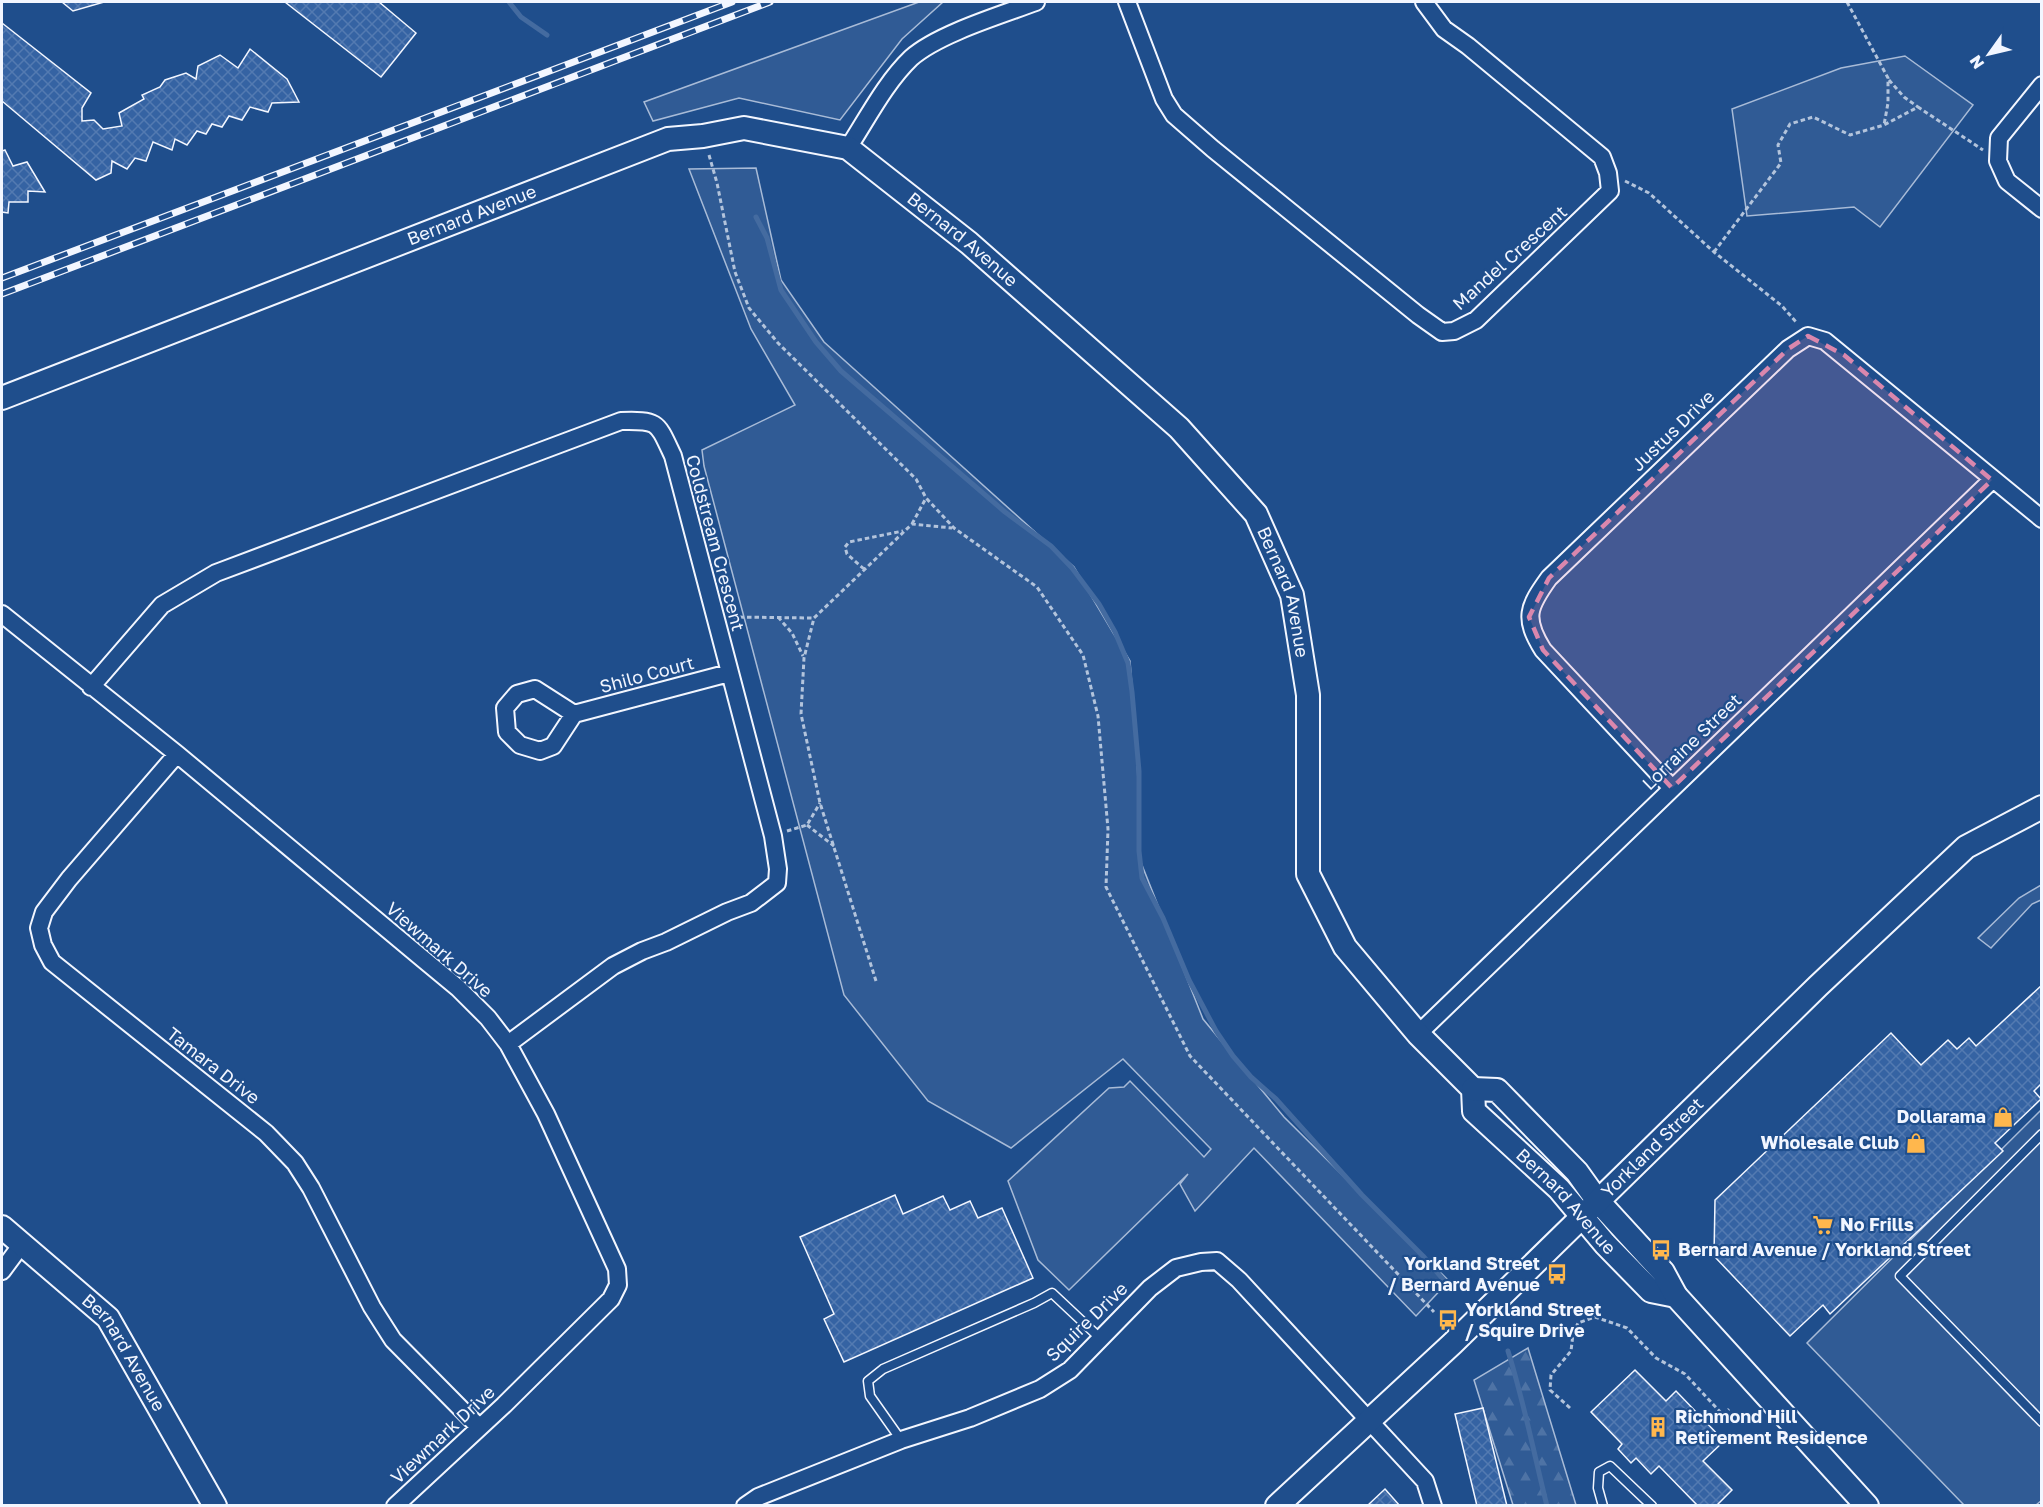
<svg xmlns="http://www.w3.org/2000/svg" width="2043" height="1507" font-family="'Golos Text',sans-serif">
	<style>
		.forest { fill: url(#forest-firs); stroke: #a8bbd7; stroke-width: 1.5 }
		.built { fill: #305b95; stroke: #a8bbd7; stroke-width: 1.5 }
		.lines { fill: none; stroke-linecap: round; stroke-linejoin: round }
		.stream { stroke: #446ba0; stroke-width: 5 }
		.building { fill: url(#building-cross-hatch); stroke: #f2f6ff; stroke-width: 1.5 }
		.lane-casing { stroke: #f2f6ff; stroke-width: 11 }
		.street-casing { stroke: #f2f6ff; stroke-width: 20 }
		.secondary-casing { stroke: #f2f6ff; stroke-width: 26 }
		.path { stroke: #b3c4dc; stroke-width: 3; stroke-dasharray: 4.5 3; stroke-linecap: butt }
		.lane { stroke: #1f4e8c; stroke-width: 8 }
		.street { stroke: #1f4e8c; stroke-width: 16 }
		.secondary { stroke: #1f4e8c; stroke-width: 22 }
		.rail-casing { stroke: #f2f6ff; stroke-width: 7 }
		.rail { stroke: #1f4e8c; stroke-width: 4.5; stroke-dasharray: 14; stroke-linecap: butt }
		.marked { fill: #da87ad; fill-opacity: 0.2; stroke: #da87ad; stroke-width: 4.5; stroke-dasharray: 12 8; stroke-linejoin: round }
		.labels { text-anchor: middle; stroke-width: 4.5; stroke-linejoin: round; paint-order: stroke }
		.street-label { font-size: 18px; fill: #f2f6ff; stroke: #1f4e8c }
		.poi-label { font-size: 18px; font-weight: bold; fill: #f2f6ff; stroke: #1f4e8c; text-anchor: start }
	</style>
	<defs>
		<pattern id="forest-firs" width="22" height="20" patternUnits="userSpaceOnUse" patternTransform="scale(1.5)"><rect width="22" height="20" fill="#305b95"/><path d="M5 1l3.5 6h-7zM16 11l3.5 6h-7z" fill="#4e73a5"/></pattern>
		<pattern id="building-cross-hatch" width="8" height="8" patternUnits="userSpaceOnUse" patternTransform="scale(1.5)"><rect width="8" height="8" fill="#3563a3"/><path d="M0 0l8 8M0 8l8-8" fill="none" stroke="#537ab1"/></pattern>
	</defs>
	<rect width="100%" height="100%" fill="#1f4e8c"/>
	<!-- forest -->
	<path class="forest" d="M1528 1348 1576 1505H1513L1474 1380Z"/>
	<!-- built -->
	<path class="built" d="M919 2H943L902 39 840 120 739 98 653 121 644 102Z
		M1905 56 1973 105 1880 227 1854 207 1747 216 1732 109 1841 68Z
		M756 168 781 280 824 342 1074 567 1130 661 1137 749 1140 860 1203 1019 1284 1117 1449 1281 1416 1316 1254 1148 1195 1211 1180 1184 1188 1174 1069 1290 1038 1260 1008 1181 1109 1088 1124 1087 1130 1081 1204 1157 1211 1149 1123 1059 1011 1148 928 1101 844 995 704 466 702 450 795 405 751 329 689 169Z
		M2041 885V900L2032 904 1991 948 1978 938 2019 898Z
		M2041 1110 2042 1500 2036 1505H1964L1807 1343Z"/>
	<g class="lines">
		<!-- stream -->
		<path class="stream" d="M509 2 521 17 547 35
			M756 217 767 238 781 290 816 342 841 371 1005 512 1051 546 1072 568 1099 604 1115 632 1128 663 1132 692 1139 771V851L1142 878 1163 918 1189 980 1216 1031 1233 1056 1251 1077 1276 1099 1362 1195 1423 1256 1449 1286
			M1508 1351C1524 1402 1534 1454 1547 1506"/>
	</g>
	<!-- building -->
	<path class="building" d="M62 2H104L73 11Z
		M285 2H379L416 33 381 77Z
		M2 23 91 93 82 108V121L94 120 103 129 122 126 119 113 144 99 142 95 160 87 165 80 186 73 196 79 198 66 220 55 238 68 250 49 287 79 299 102 272 103 268 112 250 107 242 120 229 116 222 127 212 124 206 134 197 131 187 145 175 139 172 150 153 142 146 161 135 158 127 169 112 161 111 173 96 180 2 101Z
		M5 150 13 166 27 162 45 192 28 191V202H9L8 213 2 212V151Z
		M2042 985V1083L2034 1091 2041 1099 1995 1143 2003 1151 1830 1314 1823 1305 1790 1336 1714 1256 1715 1200 1891 1033 1921 1065 1948 1040 1957 1049 1969 1038 1976 1046Z
		M895 1195 903 1214 943 1196 950 1210 970 1201 978 1218 1002 1208 1033 1278 844 1362 824 1319 834 1314 800 1237Z
		M1635 1370 1666 1401 1676 1391 1724 1441 1703 1461 1732 1490 1716 1506H1698L1659 1466 1651 1474 1636 1458 1631 1463 1618 1449 1622 1444 1591 1412Z
		M1483 1408 1507 1506H1477L1455 1414Z
		M1385 1489 1400 1506H1367Z"/>
	<g class="lines">
		<!-- lane casing -->
		<g class="lane-casing">
			<path id="lane" d="M2042 1134 1900 1276 2042 1422
				M901 1440 870 1396 868 1381 883 1369 1034 1303 1052 1293 1101 1339
				M1603 1506 1598 1488 1599 1472 1610 1466 1652 1506"/>
		</g>
		<!-- street casing -->
		<g class="street-casing">
			<path id="street" d="M1127 2 1164 99 1174 115 1213 149 1418 315 1442 332 1454 331 1476 320 1610 191 1608 173 1602 157 1468 46 1444 29 1424 2
				M2042 85 1999 138 1998 161 2007 181 2042 209
				M848 148C867 119 885 83 911 58 938 34 1001 15 1036 2
				M2 614 177 754 423 959 458 988 488 1018 508 1044 546 1114 617 1269 618 1285 611 1299 504 1405 395 1506
				M91 687 162 605 216 573 621 421C659 420 657 422 673 456L773 836 778 869 777 883 751 903 727 912 666 942 642 951 613 966 508 1044
				M574 714 535 689 517 694 505 708 507 732 520 745 540 751 553 746 574 714 729 673
				M177 754 69 879 44 912 39 928 43 945 52 962 266 1133 295 1163 311 1188 372 1307 393 1340 479 1427
				M1672 788 1543 650C1523 618 1528 607 1549 578L1788 349 1808 336 1825 341 2042 519
				M1418 1034 1992 480
				M2 1271 22 1244
				M745 1506 758 1497 901 1440 970 1418 1040 1389 1070 1370 1150 1288 1176 1268 1201 1262 1217 1261 1239 1280 1425 1481 1433 1506"/>
		</g>
		<!-- secondary casing -->
		<g class="secondary-casing">
			<g id="secondary">
				<path id="s1" d="M2 398 668 139 703 136 744 128 848 148 969 243 1179 428 1256 514 1292 595 1308 695V874L1345 947 1418 1034 1473 1089 1474 1111 1559 1189 1605 1244 1651 1291 1676 1296"/>
				<path d="M1473 1089 1497 1090 1577 1172 1597 1200 1663 1272 1676 1296 1867 1506"/>
				<path id="s2" d="M2 1227 108 1318 215 1506"/>
				<path id="s3" d="M1277 1506 1453 1343 1818 986 1966 847 2042 807"/>
			</g>
		</g>
		<!-- path -->
		<path class="path" d="M1847 2 1888 78V103L1884 125
			M1889 80 1904 97 1918 107
			M709 155 717 183 735 272 749 308 778 343 916 479 926 498 954 528 1037 587 1083 655 1098 716 1108 829 1106 887 1190 1056 1434 1312
			M1625 181 1649 193 1714 252 1782 306 1797 323
			M1714 252 1781 163 1778 145 1790 124 1813 117 1850 135 1884 125 1918 107 1983 150
			M912 524 926 498
			M864 569 847 554 845 547 849 542 903 531
			M732 617 814 618
			M778 617 792 633 803 656
			M807 825 834 846
			M787 831 807 825 820 803
			M876 981 820 803 801 714 804 658 814 618 912 524 952 528
			M1570 1408 1550 1390 1551 1375 1571 1351 1573 1334 1578 1323 1595 1317 1627 1328 1656 1358 1685 1374 1723 1415 1729 1409"/>
		<!-- lane -->
		<use href="#lane" class="lane"/>
		<!-- street -->
		<use href="#street" class="street"/>
		<!-- secondary -->
		<use href="#secondary" class="secondary"/>
		<!-- rail casing -->
		<g class="rail-casing">
			<path id="rail" d="M2 278 732 2
				M2 294 770 2"/>
		</g>
		<!-- rail -->
		<use href="#rail" class="rail"/>
	</g>
	<!-- marked area -->
	<path class="marked" d="M1808 336 1844 355 1992 480 1672 788 1543 650 1529 617 1549 578 1788 349Z"/>
	<!-- icons -->
	<defs>
		<g id="shop-bare" transform="scale(1.62)"><path d="M-5-2.5h2.3a2.7 3.5 0 0 1 5.4 0H5L5.5 6h-11ZM-1.5-2.5h3a1.5 2.3 0 0 0-3 0Z" fill="#ffb74d" stroke="#1f4e8c" stroke-width="2.5" paint-order="stroke"/></g>
		<g id="supermarket-bare" transform="scale(1.62)"><path d="M-6-5.5h2.5l.6 2H6L4.5 2H-2.5L-4.4-4H-6ZM-1.5 3.2a1.3 1.3 0 1 0 .1 0ZM3 3.2a1.3 1.3 0 1 0 .1 0Z" fill="#ffb74d" stroke="#1f4e8c" stroke-width="2.5" paint-order="stroke"/></g>
		<g id="bus-bare" transform="scale(1.62)"><path d="M-5-6H5V4H4V6H2V4H-2V6H-4V4H-5ZM-3.5-4V0h7V-4ZM-3.5 1.2v1.5H-2V1.2ZM2 1.2v1.5H3.5V1.2Z" fill="#ffb74d" stroke="#1f4e8c" stroke-width="2.5" paint-order="stroke"/></g>
		<g id="building-bare" transform="scale(1.62)"><path d="M-4-6H4V6H1V3H-1V6H-4ZM-2.5-4.3h1.7v1.8h-1.7ZM.8-4.3h1.7v1.8H.8ZM-2.5-1h1.7V.8h-1.7ZM.8-1h1.7V.8H.8Z" fill="#ffb74d" stroke="#1f4e8c" stroke-width="2.5" paint-order="stroke"/></g>
	</defs>
	<g fill-rule="evenodd">
		<use href="#shop-bare" x="2003" y="1117"/>
		<use href="#shop-bare" x="1916" y="1143"/>
		<use href="#supermarket-bare" x="1823" y="1225"/>
		<use href="#bus-bare" x="1661" y="1250"/>
		<use href="#bus-bare" x="1557" y="1274"/>
		<use href="#bus-bare" x="1448" y="1320"/>
		<use href="#building-bare" x="1658" y="1427"/>
	</g>
	<g class="labels">
		<!-- street labels -->
		<g class="street-label">
			<text dy="6" stroke="none"><textPath href="#s1" startOffset="504">Bernard Avenue</textPath></text>
			<text dy="6" stroke="none"><textPath href="#s1" startOffset="1044">Bernard Avenue</textPath></text>
			<text transform="translate(1510 258) rotate(-42)" y="6">Mandel Crescent</text>
			<text transform="translate(1673 431) rotate(-44)" y="6">Justus Drive</text>
			<text transform="translate(715 543) rotate(75)" y="6">Coldstream Crescent</text>
			<text dy="6" stroke="none"><textPath href="#s1" startOffset="1530">Bernard Avenue</textPath></text>
			<text transform="translate(647 675) rotate(-15)" y="6">Shilo Court</text>
			<text transform="translate(1692 742) rotate(-44)" y="6">Lorraine Street</text>
			<text transform="translate(439 950) rotate(41)" y="6">Viewmark Drive</text>
			<text transform="translate(213 1066) rotate(38)" y="6">Tamara Drive</text>
			<text dy="6" stroke="none"><textPath href="#s3" startOffset="519">Yorkland Street</textPath></text>
			<text dy="6" stroke="none"><textPath href="#s1" startOffset="2240">Bernard Avenue</textPath></text>
			<text transform="translate(1087 1322) rotate(-44)" y="6">Squire Drive</text>
			<text dy="6" stroke="none"><textPath href="#s2" startOffset="177">Bernard Avenue</textPath></text>
			<text transform="translate(443 1435) rotate(-43)" y="6">Viewmark Drive</text>
		</g>
		<!-- poi labels -->
		<g class="poi-label">
			<text x="1986" y="1123" text-anchor="end">Dollarama</text>
			<text x="1899" y="1149" text-anchor="end">Wholesale Club</text>
			<text x="1840" y="1231">No Frills</text>
			<text x="1678" y="1256">Bernard Avenue / Yorkland Street</text>
			<text x="1540" y="1270" text-anchor="end">Yorkland Street<tspan x="1540" dy="21">/ Bernard Avenue</tspan></text>
			<text x="1465" y="1316">Yorkland Street<tspan x="1465" dy="21">/ Squire Drive</tspan></text>
			<text x="1675" y="1423">Richmond Hill<tspan x="1675" dy="21">Retirement Residence</tspan></text>
		</g>
	</g>
	<!-- border -->
	<rect width="2043" height="1507" fill="none" stroke="#f2f6ff" stroke-width="6"/>
	<!-- north arrow -->
	<g transform="translate(1989 54) rotate(236)" stroke="#1f4e8c" stroke-width="4.5" paint-order="stroke">
	<path d="M0-4.5L10 22L0 15L-10 22Z" fill="#f2f6ff"/>
	<text y="-9" font-size="16" font-weight="bold" text-anchor="middle" fill="#f2f6ff">N</text>
	</g>
</svg>
